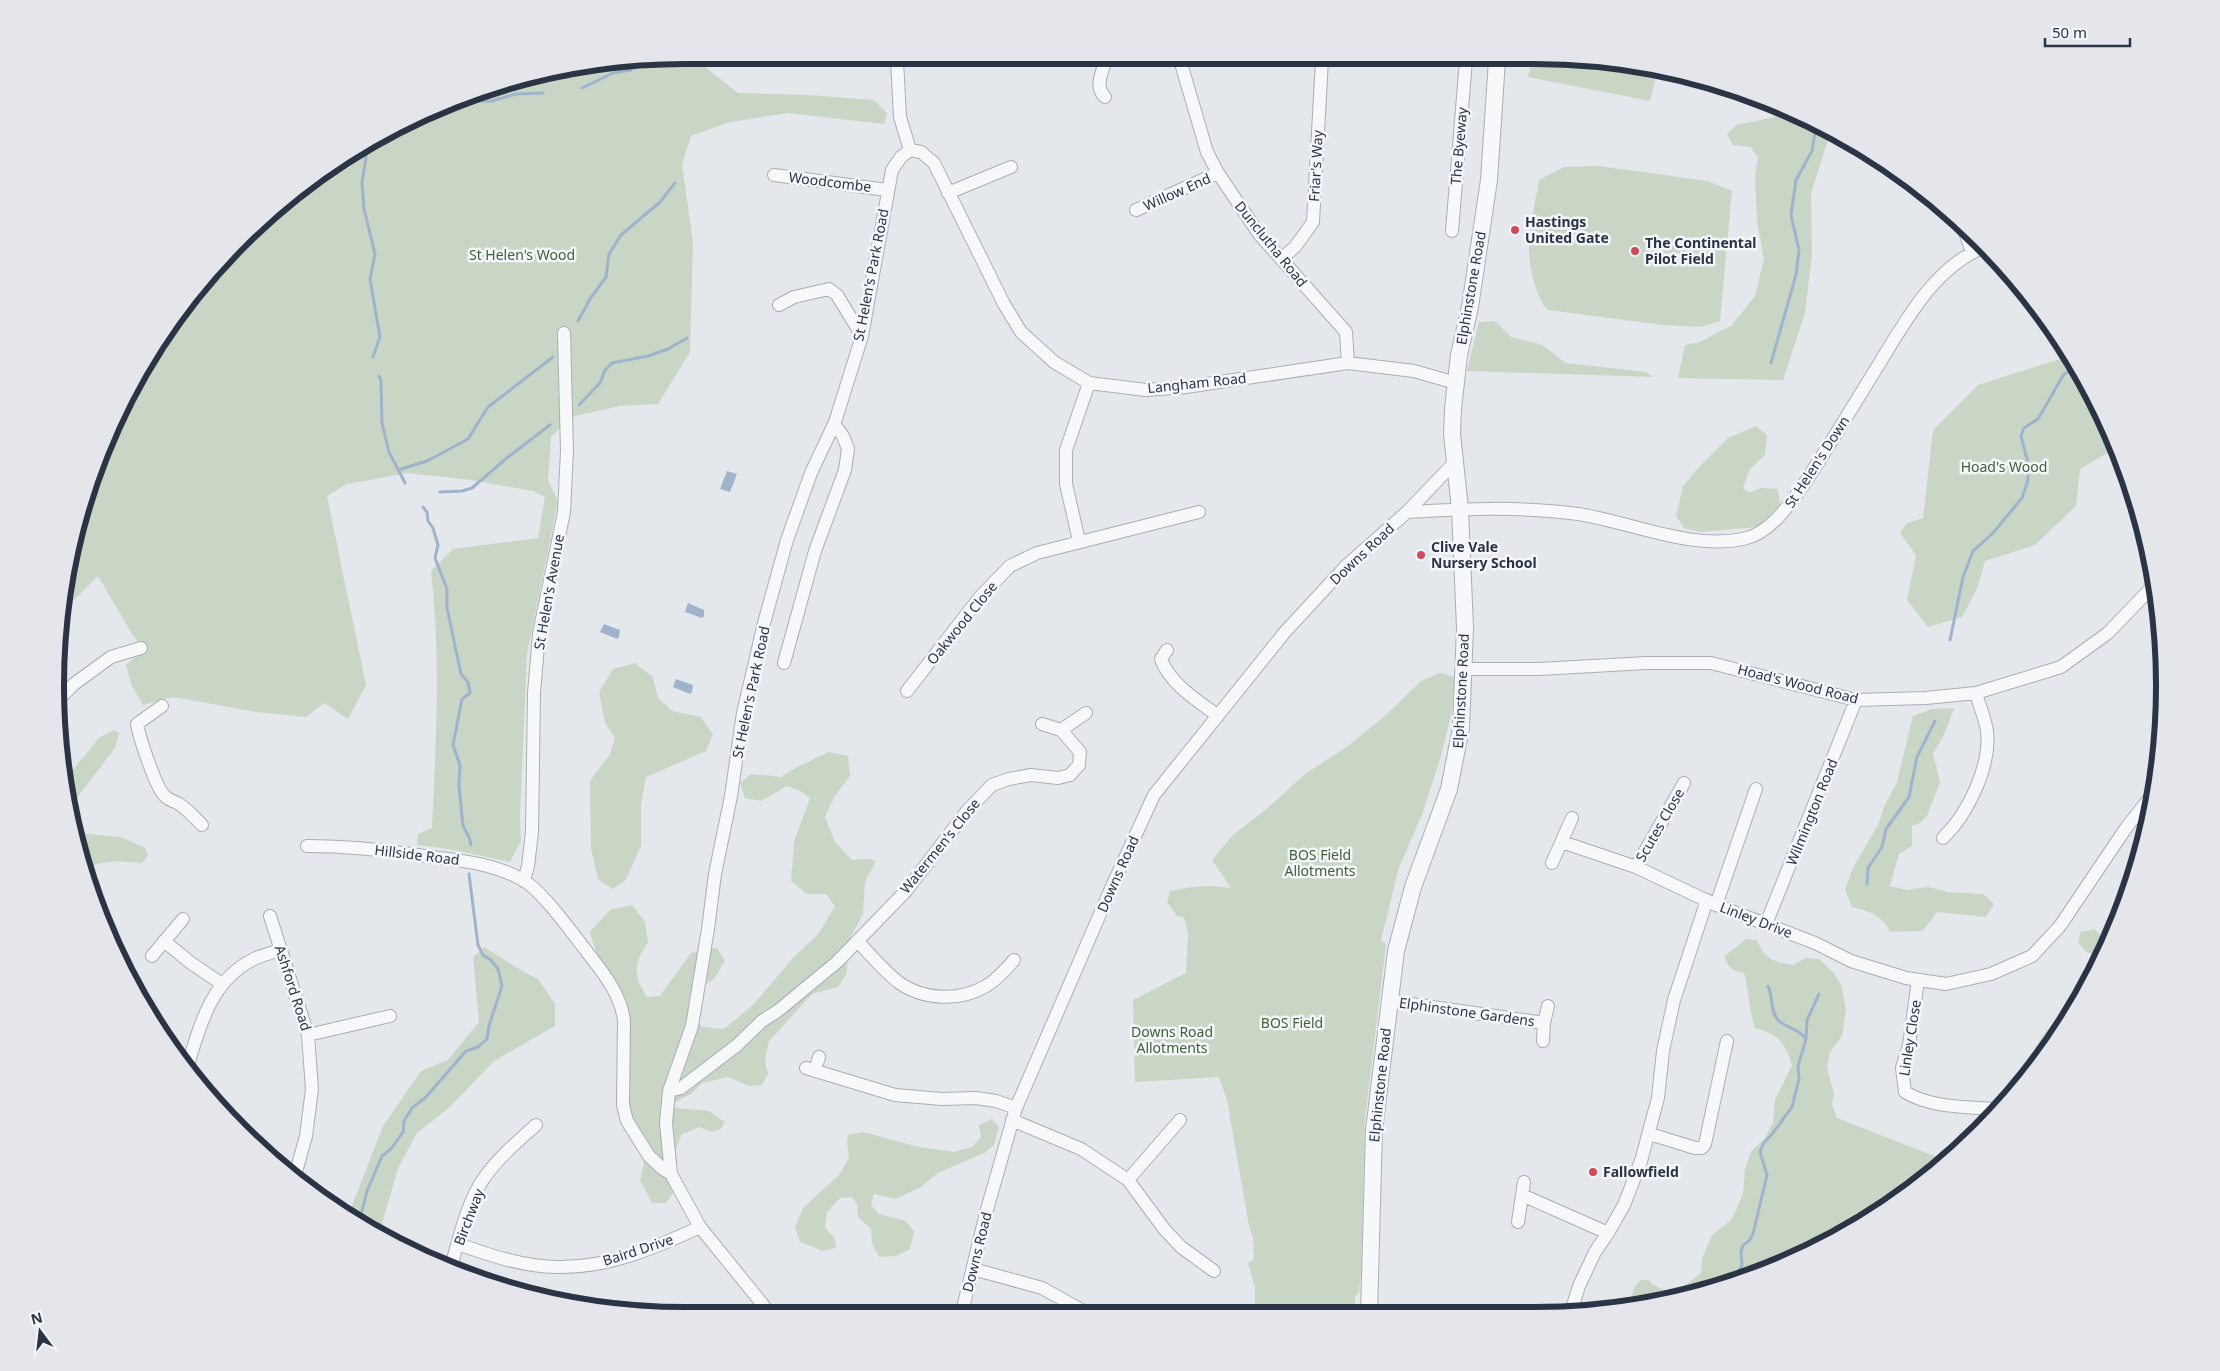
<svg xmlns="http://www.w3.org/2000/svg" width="2220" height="1371" font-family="'Noto Sans',sans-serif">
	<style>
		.green { fill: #c9d6c5 }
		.water { fill: #9fb4cc }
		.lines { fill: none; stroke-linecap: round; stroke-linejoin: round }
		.stream { stroke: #9fb4cc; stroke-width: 3 }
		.minor-casing { stroke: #a9aeb7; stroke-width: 14 }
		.tertiary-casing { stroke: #a9aeb7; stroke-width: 18 }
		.minor { stroke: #f7f8fa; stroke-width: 12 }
		.tertiary { stroke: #f7f8fa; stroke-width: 16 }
		.poi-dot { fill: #d1495b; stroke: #f4f6f9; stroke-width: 2 }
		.labels { text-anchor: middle; stroke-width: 5; stroke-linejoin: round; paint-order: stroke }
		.street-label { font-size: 14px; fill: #2b3445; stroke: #f4f6f9 }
		.poi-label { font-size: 14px; font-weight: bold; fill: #2b3445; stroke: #f4f6f9; text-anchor: start }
		.park-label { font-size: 14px; fill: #3f6138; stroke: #f4f6f9 }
		.rim { fill: none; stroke: #2b3445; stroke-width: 6 }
	</style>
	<rect width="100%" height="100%" fill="#e4e7ec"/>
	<!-- green -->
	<path class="green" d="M603 60H705V67L738 93 808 95 874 100 887 113 884 124 788 113 730 122 691 136 682 164 693 243 690 352 658 404 620 406 571 417 551 437 548 480 558 501 527 654 520 816 521 841 510 862 449 849 417 845 418 834 432 828C436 742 441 657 431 571L453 549 538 538 545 497 533 491 471 480 407 473 347 484 327 496 366 685 348 719 324 703 306 717 256 712 173 697 143 705 132 686 126 665 143 650 129 629 98 576 62 612 67 563 88 483 120 406 185 302 302 185 406 120 483 88Z
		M1532 60H1617L1657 71 1650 101 1528 77Z
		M1784 108 1830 134 1811 193 1812 254 1805 313 1783 380 1678 378 1685 345 1700 342 1732 325 1755 296 1764 259 1757 221 1755 176 1758 157 1750 147 1733 145 1727 134 1736 125 1780 116Z
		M1599 166 1708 181 1732 191 1720 321 1701 327 1663 325 1548 310C1536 299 1528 262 1529 247 1529 225 1536 202 1539 180L1564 167Z
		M1495 321 1511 337 1542 345 1566 363 1646 372 1653 377 1467 371 1479 322Z
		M2065 348 2080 370 2116 448 2080 469 2076 506 2035 545 1985 561 1977 589 1962 617 1928 627 1907 600 1916 555 1900 533 1907 523 1923 518 1933 430 1978 385 2060 359Z
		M1756 426 1767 435 1765 455 1750 469 1743 488 1749 493 1761 488 1778 489 1780 505 1758 527 1700 532 1684 528 1676 516 1683 486 1701 465 1728 438Z
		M635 663 653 677 658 698 672 711 701 717 713 734 706 751 646 777 641 804V846L625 881 612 889 598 879 591 849 590 781 610 754 615 738 605 723 599 692 613 669Z
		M1440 673 1455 677 1452 711 1441 756 1423 812 1398 870 1381 941 1386 944 1365 1120 1361 1273 1359 1292 1355 1297V1314L1250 1313 1255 1309V1288L1248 1263 1254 1259 1253 1238 1249 1226 1227 1100 1219 1077 1135 1082 1133 1000 1186 973 1188 933 1184 918 1177 916 1167 902 1170 891C1192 886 1209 885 1231 888L1212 860 1232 836 1270 806 1305 774 1348 746 1385 716 1421 681Z
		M1954 708 1945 733 1933 754 1940 782 1927 816 1920 823 1912 826V846L1899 854 1890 886 1907 890 1928 887 1948 892 1983 894 1994 904 1986 917 1937 912 1923 931 1890 932C1883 915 1868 911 1852 907L1845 889 1853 868 1878 825 1884 807 1897 782 1913 716 1932 709Z
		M114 730 119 733 115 748 70 807 64 781 99 738Z
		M829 752 848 756 850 776 834 797 825 817 835 842 852 860 871 859 876 862 865 881 863 914 848 942 847 973 838 987 812 994 769 1041 765 1060 768 1074 762 1085 749 1086 728 1077 702 1083 691 1094 675 1102V1108L709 1111 725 1122 721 1129 712 1132 699 1127 681 1135 676 1149 665 1165 674 1192 666 1203H652L640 1180 644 1163 636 1142 626 1089 630 1020 597 955 590 932 610 910 632 905 645 922 648 942C633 964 633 975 647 997L660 996 691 953 717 948 725 961 714 979 690 994 689 1011 702 1027 724 1029 754 1004 792 959 819 933 835 906 826 894H807L791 881 794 842 810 798 800 791 787 786 761 801 745 798 740 783 751 774 781 777 797 767Z
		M76 833 121 837 145 848 148 856 142 863C125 861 99 859 84 870Z
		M2094 929 2104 938 2109 939 2103 956 2086 952 2078 942 2081 932Z
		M1746 939 1757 940C1765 960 1774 962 1793 965L1806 958 1819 959 1834 973 1841 985 1846 1009 1842 1036 1830 1052 1827 1068 1834 1094 1832 1104 1837 1118 1947 1161 1849 1232 1698 1294 1632 1305 1630 1303 1634 1288 1640 1280H1648C1668 1299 1683 1288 1701 1273L1702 1259 1712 1235 1732 1219 1743 1194 1745 1169 1751 1152 1765 1138 1773 1122 1775 1100 1792 1065C1785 1042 1779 1035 1755 1028 1749 1010 1749 992 1744 973 1732 970 1728 969 1725 956Z
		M484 947 519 969 538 979 555 1004V1026L494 1061 450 1107 417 1133 398 1168 380 1231 349 1213 383 1126 421 1071 448 1060 479 1022 473 957Z
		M2087 985 2035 1069 2026 1078 2023 1067 2044 1034Z
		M992 1119 999 1127 994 1145 984 1153 938 1173 921 1187 896 1199 874 1194 871 1205 879 1214 906 1221 914 1231 910 1249 896 1256 879 1257 872 1243 871 1229 858 1217 857 1203 851 1197 840 1198 827 1212 825 1228 835 1238 836 1248 823 1251 800 1242 795 1227 803 1208 839 1175 849 1158 847 1142 848 1135 863 1132 919 1147 954 1152 972 1147 981 1137 979 1125Z"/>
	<!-- water -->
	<path class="water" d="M727 471 737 474 730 492 720 489Z
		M688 603 704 610V616L702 618 685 612Z
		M604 624 620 630 619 637 617 639 600 632Z
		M676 679 693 685 692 692 690 694 673 687Z"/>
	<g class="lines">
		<!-- stream -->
		<path class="stream" d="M582 88 613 73 631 70
			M468 101H492L516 94 543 93
			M368 144 362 183 364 209 375 254 370 279 380 337 373 357
			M578 321 590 299 606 277 609 254 621 235 660 202 675 183
			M1771 363 1796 275 1799 250 1791 215 1796 180 1812 151 1816 126
			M379 376 381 381 382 423 389 452 405 483
			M579 405 600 383 605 370 612 363 648 356 668 349 687 338
			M398 470 427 461 468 439 488 407 553 357
			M440 492 462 491 472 488 508 457 550 425
			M423 507 427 512 428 521 433 528 438 545 435 558 447 589V608L461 674 468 682 470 693 462 699 453 745 460 765 459 786 463 826 469 837 471 845
			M1950 640 1963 577 1973 551 1993 533 2022 498 2028 480 2027 459 2021 436 2024 428 2038 419 2064 374 2078 367
			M1867 884 1868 868 1882 847 1886 829 1909 797 1917 757 1935 721
			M1768 986C1773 996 1770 1011 1778 1020 1786 1028 1799 1029 1805 1038
			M360 1219 367 1191 382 1156 391 1149 403 1132 404 1121 412 1108 426 1097 466 1051 478 1047 487 1039 489 1026 502 986 498 969 491 960 483 955 478 945 469 874
			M1705 1292 1716 1280 1738 1272 1742 1265 1741 1252 1743 1245 1749 1241 1753 1234 1767 1175 1760 1152 1763 1144 1773 1133 1792 1107 1799 1079 1798 1066 1806 1039 1807 1020 1819 994"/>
		<!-- minor casing -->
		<g class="minor-casing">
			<path id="minor" d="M897 60 900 117 910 150
				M1180 60 1207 152 1218 173 1259 234 1346 332 1348 363
				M1105 97C1094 86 1102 73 1106 60
				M910 150 921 152 934 163 1004 304 1021 332 1054 362 1089 383 1146 390 1186 387 1348 363 1414 371 1456 383
				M774 175 887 190
				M948 193 1011 167
				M1136 210 1218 173
				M1963 227 1972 252
				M1452 231 1466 60
				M1281 259 1295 247 1313 222 1322 60
				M779 305 794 297 829 289 837 295 862 336
				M1407 512C1464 509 1521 506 1578 514 1631 522 1689 550 1743 539 1770 534 1789 505 1804 484 1827 449 1849 413 1871 377 1901 330 1929 270 1984 247
				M1079 541 1066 484V450L1089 383
				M1167 650 1161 659C1169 683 1198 701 1218 716
				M784 663 815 551 845 470 848 449 843 436 834 424
				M1464 669H1539L1647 663H1711L1856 700 1926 698 1976 693 2061 667 2108 633 2155 584
				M907 691 980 597 1010 566 1037 553 1199 512
				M56 702 74 684 111 657 141 648
				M162 706 137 724C139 736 156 789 165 796 168 800 174 801 179 804 187 809 195 818 202 825
				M1061 730 1086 713
				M1943 838C1968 814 1991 766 1987 731 1985 718 1979 705 1976 693
				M1562 842 1636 867 1716 905 1815 943 1851 961 1906 978 1946 984 1991 974 2032 956 2060 926 2126 828 2152 795
				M307 846C347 846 385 850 424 856 458 860 493 863 523 880 542 891 570 930 584 948 601 970 620 992 624 1020L623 1105 627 1121 649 1156 663 1169 671 1174
				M1552 863 1572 818
				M1636 867 1684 783
				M524 881 528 866 532 832 534 693 539 634 564 512 567 451 564 333
				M1716 905 1756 789
				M270 916 308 1035 312 1089 306 1136 294 1179
				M1766 924 1856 700
				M164 941 191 963 222 984
				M857 941C871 955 883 970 898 982 923 1000 959 1002 986 986 997 980 1006 969 1014 960
				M152 956 183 919
				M1918 980 1909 1045 1902 1068 1905 1092C1931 1108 1967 1107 1997 1109
				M1390 1001 1544 1023
				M308 1035 390 1016
				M1543 1041 1544 1023 1548 1006
				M187 1068C200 1025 211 980 254 959 262 955 272 953 280 950
				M806 1068 895 1095 942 1099 976 1098 996 1101 1016 1108
				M815 1070 819 1057
				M669 1091 681 1088 736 1046 762 1021 779 1010 837 962 906 891 967 811 992 785 1009 779 1031 775 1058 778 1070 775 1079 765 1080 752 1061 730 1042 724
				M1012 1120 1081 1149 1128 1180 1165 1230 1181 1247 1214 1271
				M1650 1134 1695 1148H1702L1705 1144 1727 1041
				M1128 1180 1180 1120
				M1522 1195 1608 1233
				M1518 1222 1524 1182
				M458 1244C489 1255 524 1267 558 1267 608 1268 655 1248 700 1227
				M973 1269 1042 1288 1087 1313
				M450 1270C459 1240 466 1204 484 1178 498 1158 517 1142 536 1125
				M768 1311 700 1227 671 1174 666 1123 669 1091 692 1026 708 929 715 874 731 796 743 713 764 623 787 540 811 473 835 422 862 336 892 170 901 157 910 150
				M962 1312 986 1213 1016 1108 1113 884 1154 795 1285 632 1346 566 1407 512 1455 462
				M1570 1315 1579 1286 1595 1252 1608 1233 1624 1205 1641 1161 1658 1098 1663 1051 1674 1000 1707 900"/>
		</g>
		<!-- tertiary casing -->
		<g class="tertiary-casing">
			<path id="tertiary" d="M1369 1314 1374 1130 1396 951 1413 887 1449 789 1461 728 1465 628 1460 509 1452 434 1453 409 1459 355 1470 307 1489 180 1497 60"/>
		</g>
		<!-- minor -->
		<use href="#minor" class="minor"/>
		<!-- tertiary -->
		<use href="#tertiary" class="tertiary"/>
	</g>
	<!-- markers -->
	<g class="poi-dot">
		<circle cx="1515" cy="230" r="5"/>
		<circle cx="1635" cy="251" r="5"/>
		<circle cx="1421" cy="555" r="5"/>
		<circle cx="1593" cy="1172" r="5"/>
	</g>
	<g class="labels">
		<!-- street labels -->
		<g class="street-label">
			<text transform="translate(1459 146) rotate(-85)" y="5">The Byeway</text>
			<text transform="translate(1316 166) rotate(-87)" y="5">Friar's Way</text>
			<text transform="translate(830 182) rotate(7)" y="5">Woodcombe</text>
			<text transform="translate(1177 192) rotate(-24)" y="5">Willow End</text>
			<text transform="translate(1271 244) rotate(51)" y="5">Dunclutha Road</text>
			<text transform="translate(871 275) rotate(-79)" y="5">St Helen's Park Road</text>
			<text transform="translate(1471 288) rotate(-80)" y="5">Elphinstone Road</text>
			<text transform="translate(1197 383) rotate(-6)" y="5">Langham Road</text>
			<text transform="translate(1817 462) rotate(-57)" y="5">St Helen's Down</text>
			<text transform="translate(1362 554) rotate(-43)" y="5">Downs Road</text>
			<text transform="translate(549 592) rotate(-80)" y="5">St Helen's Avenue</text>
			<text transform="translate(962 623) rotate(-51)" y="5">Oakwood Close</text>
			<text transform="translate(1798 684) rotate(14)" y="5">Hoad's Wood Road</text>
			<text transform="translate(1461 691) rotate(-87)" y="5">Elphinstone Road</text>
			<text transform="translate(751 692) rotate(-78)" y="5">St Helen's Park Road</text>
			<text transform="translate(1812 812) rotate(-68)" y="5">Wilmington Road</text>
			<text transform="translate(1660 825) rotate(-60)" y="5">Scutes Close</text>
			<text transform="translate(940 846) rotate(-51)" y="5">Watermen's Close</text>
			<text transform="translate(417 855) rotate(7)" y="5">Hillside Road</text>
			<text transform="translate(1118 874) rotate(-66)" y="5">Downs Road</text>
			<text transform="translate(1756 920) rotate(21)" y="5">Linley Drive</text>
			<text transform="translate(293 988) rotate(72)" y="5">Ashford Road</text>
			<text transform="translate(1467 1012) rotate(8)" y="5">Elphinstone Gardens</text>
			<text transform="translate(1910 1038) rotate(-81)" y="5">Linley Close</text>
			<text transform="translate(1380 1085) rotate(-84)" y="5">Elphinstone Road</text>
			<text transform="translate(469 1217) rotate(-69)" y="5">Birchway</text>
			<text transform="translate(638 1250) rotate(-18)" y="5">Baird Drive</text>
			<text transform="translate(977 1252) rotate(-76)" y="5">Downs Road</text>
		</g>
		<!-- poi labels -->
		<g class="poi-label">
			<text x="1525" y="227">Hastings<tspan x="1525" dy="16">United Gate</tspan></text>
			<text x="1645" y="248">The Continental<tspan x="1645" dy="16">Pilot Field</tspan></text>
			<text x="1431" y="552">Clive Vale<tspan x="1431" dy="16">Nursery School</tspan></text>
			<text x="1603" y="1177">Fallowfield</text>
		</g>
		<!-- park labels -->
		<g class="park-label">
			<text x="522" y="260">St Helen's Wood</text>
			<text x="2004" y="472">Hoad's Wood</text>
			<text x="1320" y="860">BOS Field<tspan x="1320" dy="16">Allotments</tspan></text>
			<text x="1292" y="1028">BOS Field</text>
			<text x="1172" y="1037">Downs Road<tspan x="1172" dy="16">Allotments</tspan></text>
		</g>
	</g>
	<!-- crop -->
	<path d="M0 0H2220V1371H0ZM685 64H1535A621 621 0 0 1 2156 685V686A621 621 0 0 1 1535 1307H685A621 621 0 0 1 64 686V685A621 621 0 0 1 685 64Z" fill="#e4e6eb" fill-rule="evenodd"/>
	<path class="rim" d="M685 64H1535A621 621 0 0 1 2156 685V686A621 621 0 0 1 1535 1307H685A621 621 0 0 1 64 686V685A621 621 0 0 1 685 64Z"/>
	<!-- north arrow -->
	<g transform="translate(40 1331) rotate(345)" stroke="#f4f6f9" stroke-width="4" paint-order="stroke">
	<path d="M0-4L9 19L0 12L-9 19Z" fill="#2b3445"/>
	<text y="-8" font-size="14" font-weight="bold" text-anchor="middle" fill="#2b3445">N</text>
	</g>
	<!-- scale -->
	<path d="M2045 38v8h85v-8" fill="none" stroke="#2b3445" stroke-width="2.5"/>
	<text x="2052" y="38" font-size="15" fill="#2b3445" stroke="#f4f6f9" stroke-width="4" paint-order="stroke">50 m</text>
</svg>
